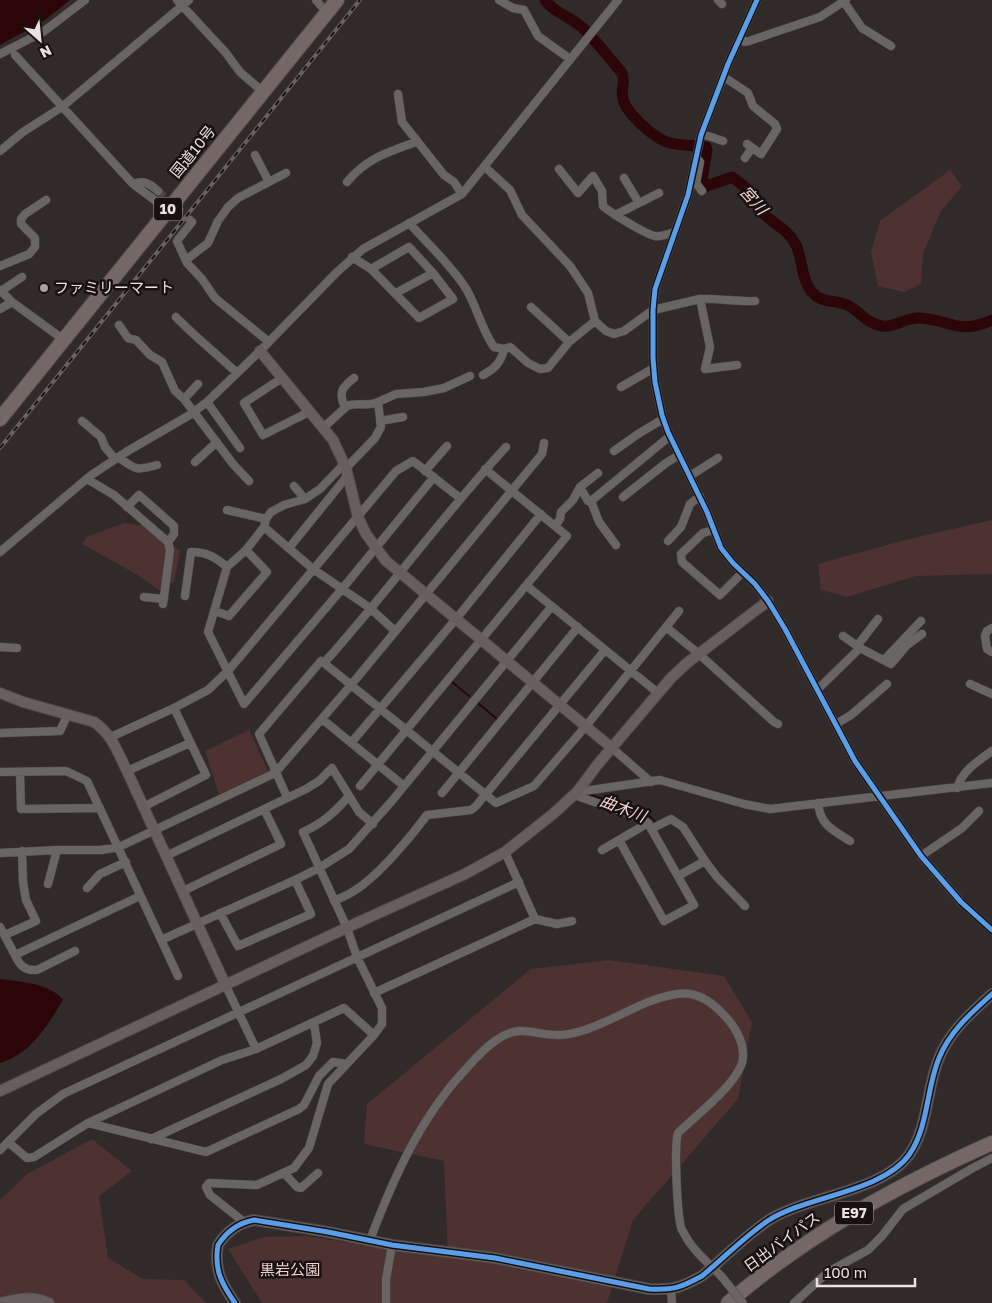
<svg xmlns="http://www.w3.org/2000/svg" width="992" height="1303" font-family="'Golos Text','Noto Sans JP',sans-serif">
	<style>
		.green { fill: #4d3231 }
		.water { fill: #2b0507 }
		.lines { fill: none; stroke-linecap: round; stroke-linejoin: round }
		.stream { stroke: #2b0507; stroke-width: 2 }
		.river { stroke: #2b0507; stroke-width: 11 }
		.street-tunnel { stroke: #4c4545; stroke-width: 8; stroke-dasharray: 8 4; stroke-linecap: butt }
		.street-casing { stroke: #4e4848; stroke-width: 9 }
		.secondary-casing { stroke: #4e4848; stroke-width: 12 }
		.highway-casing { stroke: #4e4848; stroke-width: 16 }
		.street { stroke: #6a6565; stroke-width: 8 }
		.secondary { stroke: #675f5f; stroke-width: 10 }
		.highway { stroke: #746766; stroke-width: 14 }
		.rail-casing { stroke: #676161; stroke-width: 4 }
		.rail { stroke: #171211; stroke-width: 2; stroke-dasharray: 5.5; stroke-linecap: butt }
		.street-bridge-casing { stroke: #4e4848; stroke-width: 9; stroke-linecap: butt }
		.street-bridge { stroke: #6a6565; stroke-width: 8 }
		.cycleway-casing { stroke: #171211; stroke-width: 8 }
		.cycleway { stroke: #5a9eea; stroke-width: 5 }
		.poi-dot { fill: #a8a1a1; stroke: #171211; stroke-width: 2 }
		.labels { text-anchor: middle; stroke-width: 5; stroke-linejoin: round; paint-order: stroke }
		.shield { fill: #171211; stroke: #aaa3a3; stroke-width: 1 }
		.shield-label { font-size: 14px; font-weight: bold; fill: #e9e1e1 }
		.street-label { font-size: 15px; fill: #e9e1e1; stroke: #171211 }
		.poi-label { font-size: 15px; fill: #e9e1e1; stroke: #171211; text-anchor: start }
		.park-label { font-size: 15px; fill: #f3d0ce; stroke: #171211 }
		.water-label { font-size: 16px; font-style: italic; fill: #f8d4d2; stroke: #171211 }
	</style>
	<rect width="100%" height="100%" fill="#302a2a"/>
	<!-- green -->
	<path class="green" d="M950 170 962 186 941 211 923 253 921 284 904 292 878 286 871 252 880 221Z
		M992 520V574L916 576 847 597 821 590 818 564 909 539Z
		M124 523 154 527 180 551 174 582 159 590 136 574 82 544 87 537Z
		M249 730 268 771 219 794 205 751Z
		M609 960 724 976 752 1022 738 1099 633 1220 607 1303H262L228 1249 264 1237 306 1236 448 1258 444 1161 364 1144 367 1104 531 969Z
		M92 1139 132 1171 99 1196 108 1258 143 1279 184 1280 206 1303H0V1200L27 1174Z"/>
	<!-- water -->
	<path class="water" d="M0 0H70L45 20 0 45Z
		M0 979C21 982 50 983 63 1000 47 1026 31 1054 0 1063Z"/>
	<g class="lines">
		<!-- stream -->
		<path class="stream" d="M451 681 469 696
			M479 704 497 719
			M591 795 648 815 655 821"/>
		<!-- river -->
		<path class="river" d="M545 0C554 13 571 17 583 28 597 42 609 58 622 73 626 83 620 90 623 99 626 113 654 138 667 142 678 146 693 145 706 147L707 150 702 180 707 186 732 177C740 183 748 188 754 197 757 201 758 207 761 211 772 224 787 227 796 245 803 259 801 280 812 292 821 303 835 300 847 305 860 311 867 324 882 326 895 328 906 317 919 318 951 319 956 336 992 320"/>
		<!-- street-tunnel -->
		<path class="street-tunnel" d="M158 191 190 220"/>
		<!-- street casing -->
		<g class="street-casing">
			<path id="street" d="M177 0 226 53 240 72 263 92
				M316 0 321 6
				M499 0 513 8 524 10 538 36 570 59
				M718 0 722 4
				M757 0 728 64 701 135 688 195 655 289 653 310V358L655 382 662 415 668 432 707 512 721 548 733 563 755 584 768 601 785 629 855 761 921 856 961 902 992 930
				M844 2 862 28 891 46
				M740 38 745 42 749 41 820 17 846 0
				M0 54 43 32 85 0
				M15 55 133 184 168 210
				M724 77 748 93 753 106 775 124 777 129 761 154 747 144
				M398 94 402 122 444 175 454 182 462 194
				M702 134 723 141
				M0 151 23 132 62 107 189 0
				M255 155 269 182
				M696 157 700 162 696 183 702 191
				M745 158 752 148
				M485 167 510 190 522 215 570 266 588 293 595 321 606 331 614 334 624 331 653 310 700 299 710 347 705 369 737 365
				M559 169 578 193 593 176 602 191 603 206C609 212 647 235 655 236 661 237 668 234 674 232
				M624 178 639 203
				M347 182C367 158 388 152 416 142
				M133 184C144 180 149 183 158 191
				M615 215 659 193
				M190 220 192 222 177 241 187 263 202 279 215 298 269 342
				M409 223C428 244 450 264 465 287 477 306 481 329 494 347L504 349 510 347 528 363 540 369 548 368 569 342 595 321
				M352 257 371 269 419 318 453 299 433 273 409 247 371 269
				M186 260 208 243 218 221 228 207 238 198 286 173
				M0 266 29 254 35 247V238L21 224V219L25 214 46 200
				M0 290 12 302 64 340
				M1 291 22 277
				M396 293 433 273
				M700 299C719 298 736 302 755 301
				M531 307 569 342
				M0 309 12 302
				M176 317C195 337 217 354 237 373
				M119 325 128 338 136 340 150 355 162 362 175 391 184 399
				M483 375C494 369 501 363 504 349
				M282 378 244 403 263 435 309 412
				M198 384 184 399 233 464 249 481
				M621 387 654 368
				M207 402 240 448
				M345 407C338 393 342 387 354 378
				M82 421 101 437 105 447 115 459
				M380 421 403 417
				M323 428 347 406C357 402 368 407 378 402
				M614 451 638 434 663 419
				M118 457C136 470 136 471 157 465
				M195 462 217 442
				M344 464 320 489 305 499 284 505 271 512 266 519 264 527 246 550 227 567 208 632 244 704 342 589 434 477
				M346 468 375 438 381 427 378 402 396 394 424 392 444 388 470 376
				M425 471 447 446
				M690 476 718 458
				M87 479 114 495 168 542 170 550 163 604
				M294 486 305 499
				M580 487 588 501H591L670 436
				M623 497 666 463 679 455
				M591 501 599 522 616 545
				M127 507 139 495 174 526V534L168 542
				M227 510 266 519
				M555 526 560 519 561 512 573 500 580 487 598 473
				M264 527 313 569 370 608 395 631
				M713 530 703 533 681 554 682 562 720 595 743 572
				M668 541 681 527 690 504 700 496
				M289 548 348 475
				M0 552 90 476 126 452 188 416 207 402 260 351 337 272 363 249 462 194 618 0
				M527 586 658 693
				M185 596 191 552C207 552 215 557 227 567
				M144 597 164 599
				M215 611 229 616 267 572 246 550
				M666 627 699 654 774 722 778 724
				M992 628 987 631 985 636 987 649 992 652
				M843 636 860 648
				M857 646 878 619
				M0 647 17 648
				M884 660 921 621
				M324 663 496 803 534 786 586 726 679 611
				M970 684 992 694
				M818 689 860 648 891 664 907 645 922 634
				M322 719 404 786
				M836 724 851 715 887 684
				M0 733 60 731 68 714
				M111 737 174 708 208 690 228 671 396 471 413 461 460 498
				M351 743 456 619 541 514
				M612 748 651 782
				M127 771 190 743
				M0 772 66 771 87 781 178 976
				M20 772 21 809 100 808
				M360 786 567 536 485 469
				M957 788C962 771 978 761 992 751
				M577 792 660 780 744 804 770 809 992 783
				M442 793 578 627
				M574 795 641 818 648 823 694 905 664 921 619 840 648 823
				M287 797 259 734 321 661 324 663C387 593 442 516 506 447
				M818 803C820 825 833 830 850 841
				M143 807 206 775 174 708
				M651 829 671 819 683 827 705 861 678 876
				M602 850 619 840
				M0 853 57 850H101L119 847 275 773 351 685 542 454 544 443
				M166 856 306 789 319 781 332 768 359 812 373 824
				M921 856 962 828 979 811
				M705 861 717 877 745 906
				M48 884 57 850
				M87 888 100 874 126 862
				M183 891 281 844 264 809
				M334 901C340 898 348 895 354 891 378 876 410 838 427 815L471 810 476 806 605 650
				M220 913 238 946 311 914 295 880
				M535 919 557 924 572 921
				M0 927 15 955 140 896
				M5 935 36 921 26 900 23 882 22 851
				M161 940 295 880 319 868 349 849 391 802 552 606
				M15 955C20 966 25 971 37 970L75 951
				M226 986 256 1049
				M374 993 535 919 505 852
				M88 1123 206 1152 299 1109 304 1105 319 1076 333 1062 346 1064
				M151 1139 281 1079 306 1065 313 1056 317 1043 314 1023
				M8 1142 27 1158 34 1157 88 1123 222 1060 256 1049 344 1008 374 1035
				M0 1150 36 1114 63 1094 519 882
				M284 1173 297 1187 301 1188 318 1173
				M244 1222 210 1195 206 1187 209 1183 257 1185 294 1168 309 1148 328 1084 374 1035 382 1024V1008L357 957 347 928 303 832C323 823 335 812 349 796
				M370 1240C393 1179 420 1118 465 1070 475 1059 485 1047 498 1039 521 1023 536 1036 560 1035 566 1035 573 1033 578 1032 612 1023 642 999 677 994 696 991 711 1001 723 1014 734 1025 744 1041 743 1057 742 1081 695 1116 678 1133 674 1145 677 1219 682 1230 693 1252 706 1260 722 1277
				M671 1290 672 1303
				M386 1303V1280L392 1245
				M794 1303 828 1272 868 1250 882 1236 903 1209 971 1169 992 1158"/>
		</g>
		<!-- secondary casing -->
		<g class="secondary-casing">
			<path id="secondary" d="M260 351 333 440 346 468 358 517 366 534 386 561 612 748
				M0 693 23 702 94 722C112 734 118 753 127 771L226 986
				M0 1091 361 921 465 874 505 852 553 814 577 792 598 764 671 678 687 663 768 601
				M0 1303C18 1299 32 1295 49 1303
				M235 1303C221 1283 214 1269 218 1245 227 1231 238 1223 254 1220L328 1232 392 1245 495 1258 649 1289C674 1290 680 1288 702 1276 724 1258 745 1236 769 1220 807 1196 882 1192 909 1155 929 1126 926 1089 939 1058 950 1031 971 1013 992 994"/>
		</g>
		<!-- highway casing -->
		<g class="highway-casing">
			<path id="highway" d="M0 419 337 0
				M728 1303C806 1235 898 1185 992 1143"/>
		</g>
		<!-- street -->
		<use href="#street" class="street"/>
		<!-- secondary -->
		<use href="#secondary" class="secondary"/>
		<!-- highway -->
		<use href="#highway" class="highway"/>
		<!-- rail casing -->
		<g class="rail-casing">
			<path id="rail" d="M0 448 360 0"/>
		</g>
		<!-- rail -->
		<use href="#rail" class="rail"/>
		<!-- street-bridge casing -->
		<g class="street-bridge-casing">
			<path id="street-bridge" d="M722 1277 743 1303"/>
		</g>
		<!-- street-bridge -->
		<use href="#street-bridge" class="street-bridge"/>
		<!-- cycleway casing -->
		<g class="cycleway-casing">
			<path id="cycleway" d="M757 0 728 64 701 135 688 195 655 289 653 310V358L655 382 662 415 668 432 707 512 721 548 733 563 755 584 768 601 785 629 855 761 921 856 961 902 992 930
				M235 1303C221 1283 214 1269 218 1245 227 1231 238 1223 254 1220L328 1232 392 1245 495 1258 649 1289C674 1290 680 1288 702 1276 724 1258 745 1236 769 1220 807 1196 882 1192 909 1155 929 1126 926 1089 939 1058 950 1031 971 1013 992 994"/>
		</g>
		<!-- cycleway -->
		<use href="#cycleway" class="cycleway"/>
	</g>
	<!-- markers -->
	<circle class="poi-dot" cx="44" cy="288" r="5"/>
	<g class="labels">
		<!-- shield labels -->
		<g class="shield">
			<rect x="154" y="197.5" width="28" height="23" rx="4"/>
			<rect x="835" y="1201.5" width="38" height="23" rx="4"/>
		</g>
		<g class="shield-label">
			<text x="168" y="214">10</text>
			<text x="854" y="1218">E97</text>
		</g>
		<!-- street labels -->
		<g class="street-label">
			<text transform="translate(193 152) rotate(-51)" y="5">国道10号</text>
			<text transform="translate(782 1242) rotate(-36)" y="5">日出バイパス</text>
		</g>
		<!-- poi labels -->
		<g class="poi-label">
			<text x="54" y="293">ファミリーマート</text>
		</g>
		<!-- park labels -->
		<g class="park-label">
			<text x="290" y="1275">黒岩公園</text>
		</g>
		<!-- water labels -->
		<g class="water-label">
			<text transform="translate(754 200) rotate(48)" y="6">宮川</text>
			<text transform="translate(623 808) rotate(21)" y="6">曲木川</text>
		</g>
	</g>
	<!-- north arrow -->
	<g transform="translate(40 40) rotate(153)" stroke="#171211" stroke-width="4" paint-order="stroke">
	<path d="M0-4L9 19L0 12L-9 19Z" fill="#e9e1e1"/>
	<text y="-8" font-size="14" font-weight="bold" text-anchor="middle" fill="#e9e1e1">N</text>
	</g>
	<!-- scale -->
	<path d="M817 1278v8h98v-8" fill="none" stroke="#e9e1e1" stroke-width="2.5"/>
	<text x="824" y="1278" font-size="15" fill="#e9e1e1" stroke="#171211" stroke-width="4" paint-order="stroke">100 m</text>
</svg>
